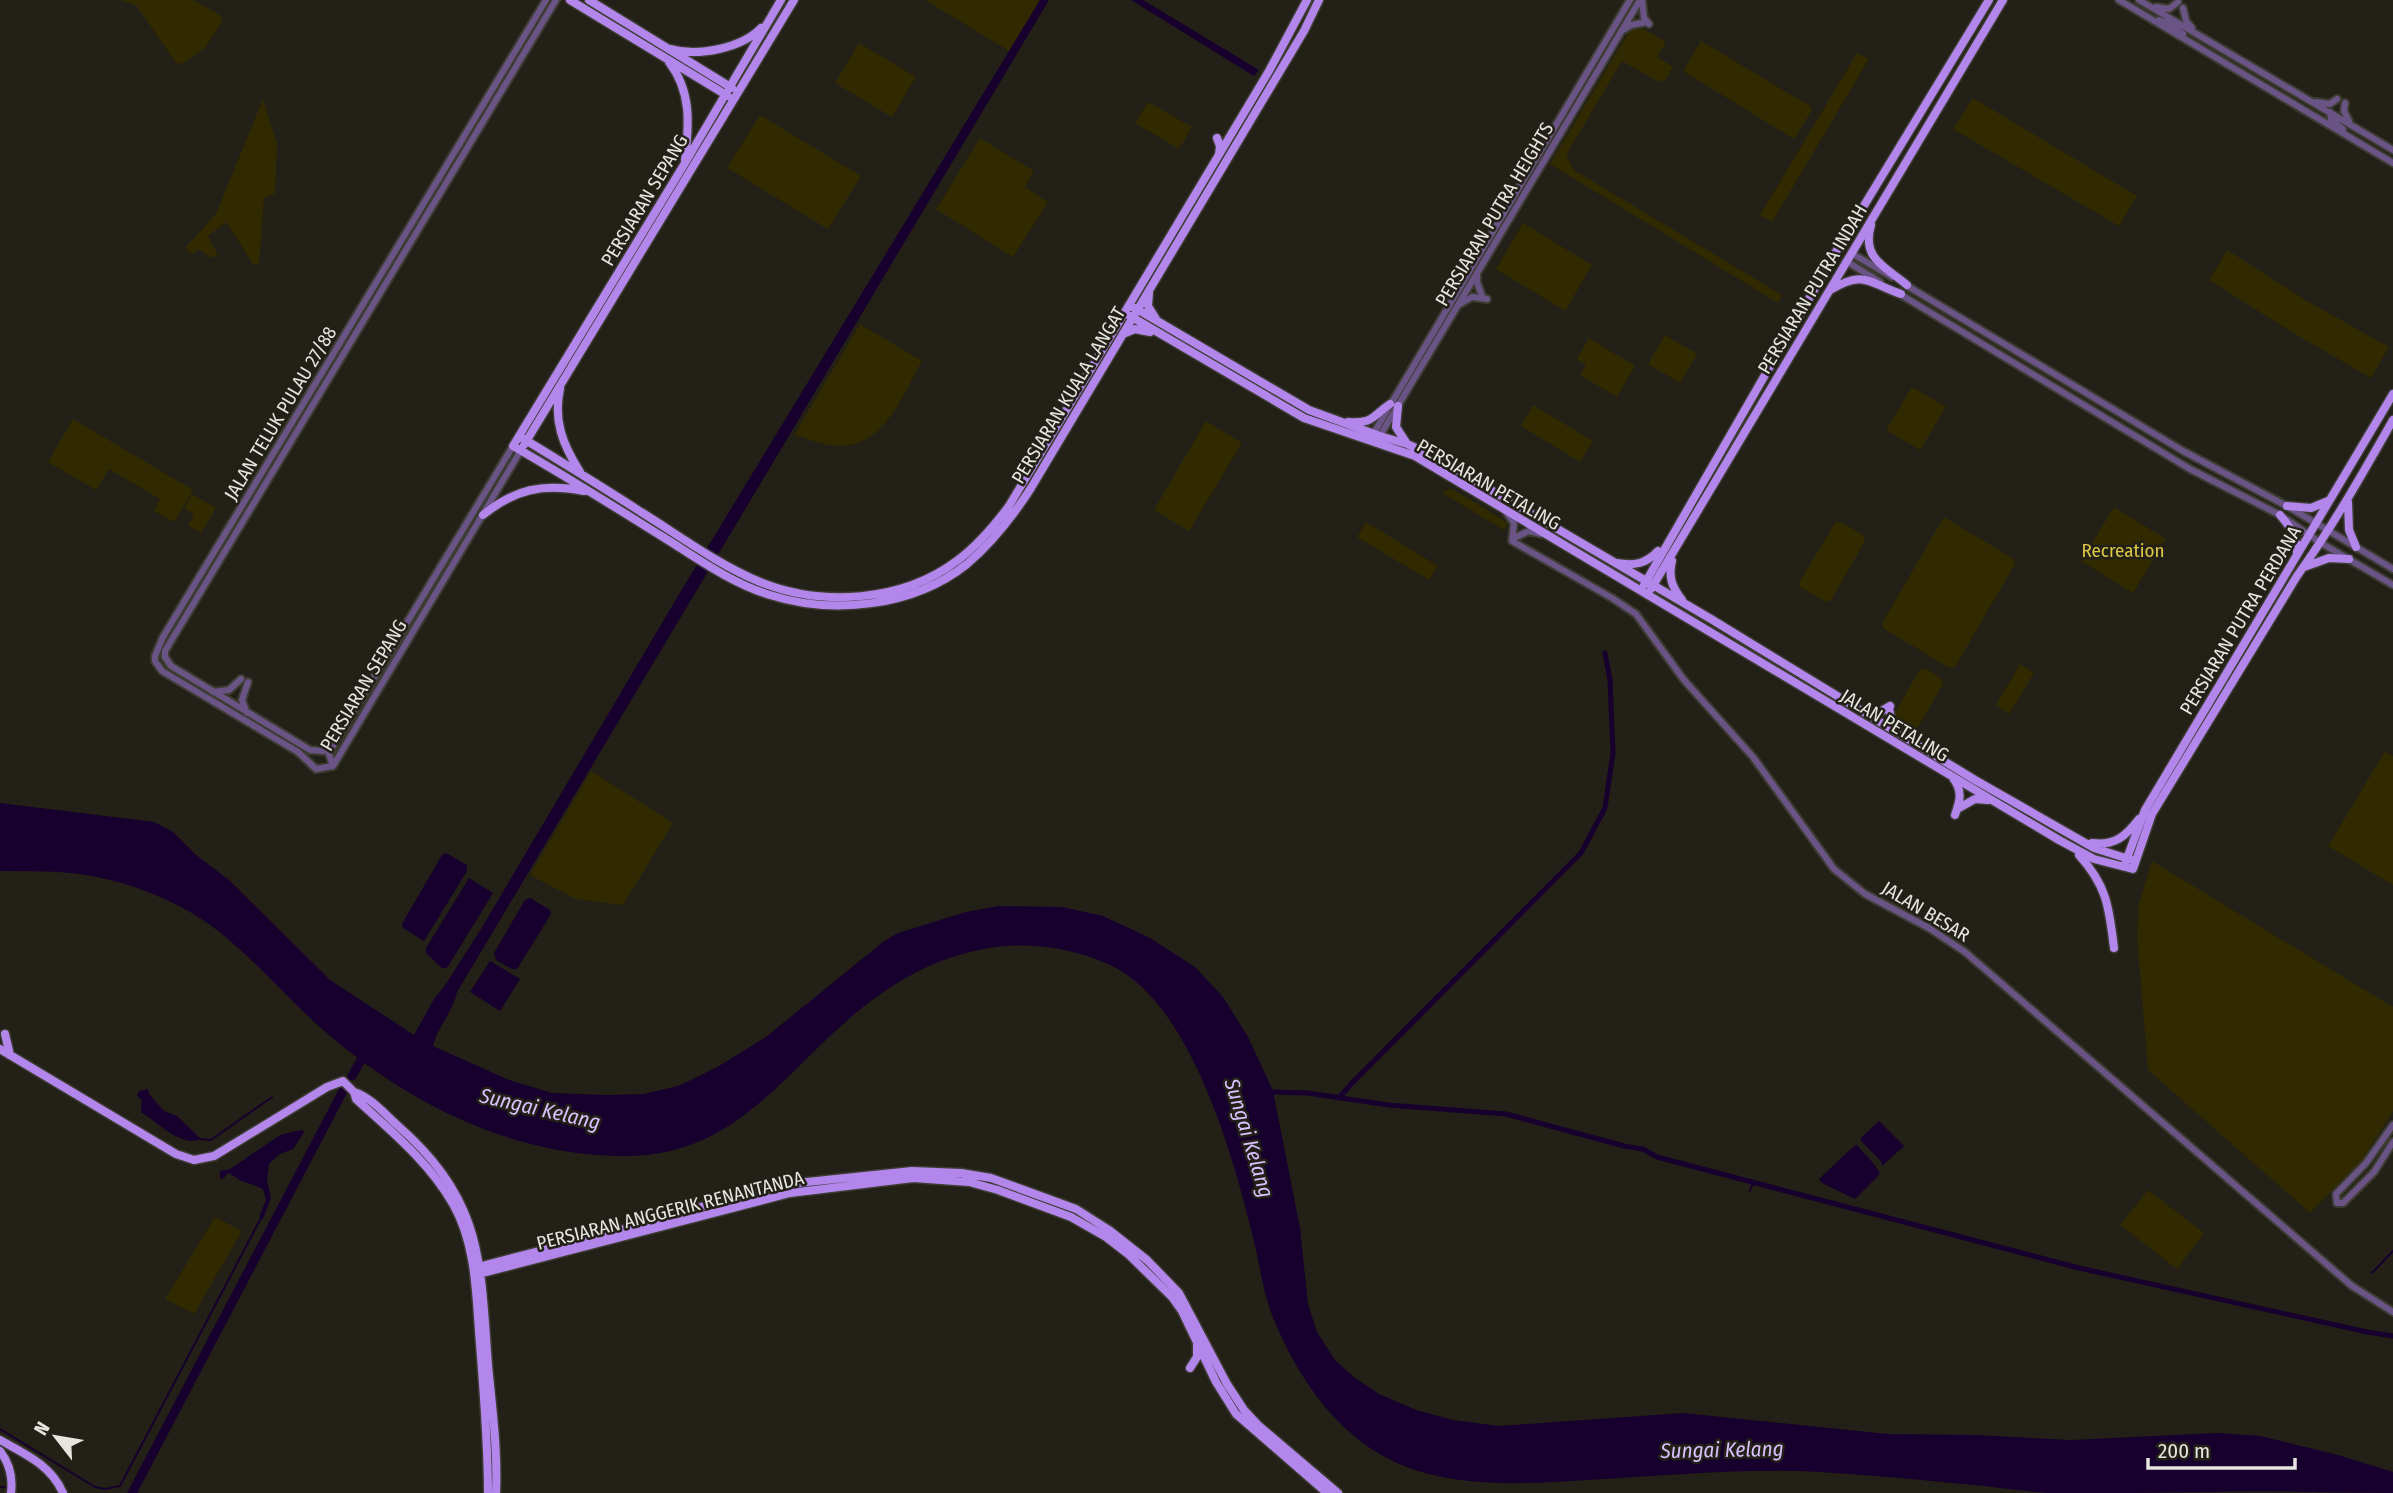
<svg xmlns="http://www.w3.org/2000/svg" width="2393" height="1493" font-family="'Fira Sans Condensed',sans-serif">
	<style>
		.green { fill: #312a00 }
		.water { fill: #17002d }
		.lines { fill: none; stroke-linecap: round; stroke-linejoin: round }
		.stream { stroke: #17002d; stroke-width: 2 }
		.canal { stroke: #17002d; stroke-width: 5 }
		.river { stroke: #17002d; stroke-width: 9 }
		.minor-casing { stroke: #3d3c33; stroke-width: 10 }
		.major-casing { stroke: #3d3c33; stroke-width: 11 }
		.minor { stroke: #695485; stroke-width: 6 }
		.major { stroke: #b386eb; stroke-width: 8 }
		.labels { text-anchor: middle; stroke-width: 5; stroke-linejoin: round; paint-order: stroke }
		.street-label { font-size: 19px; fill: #e6e5df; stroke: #222017 }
		.park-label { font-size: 19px; fill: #dcc846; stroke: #222017 }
		.water-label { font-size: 21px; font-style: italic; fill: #dac1ff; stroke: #222017 }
	</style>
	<rect width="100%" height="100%" fill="#222017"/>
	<!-- green -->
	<path class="green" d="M120 0H194L221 16 222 22 205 48 182 64 176 63 136 5Z
		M925 0H1040L1009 51Z
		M1642 28 1666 42 1657 57 1673 67 1666 79 1659 82 1622 61 1566 155 1574 170 1782 295 1778 303 1550 164 1630 30Z
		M1701 41 1810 106 1812 110 1794 139 1683 71Z
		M859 43 916 77 892 117 835 83Z
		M1857 53 1869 59 1772 222 1760 215Z
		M1973 98 2137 196 2119 226 1953 129Z
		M263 99 277 144 275 194 264 198 259 265 253 264 226 222 208 236 218 255 210 258 199 249 192 254 185 248 216 214Z
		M1148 102 1192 127 1179 149 1135 123Z
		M760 115 861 176 828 229 727 168Z
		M980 138 1034 171 1025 187 1048 202 1013 257 936 209Z
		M1523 223 1592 265 1565 311 1496 269Z
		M2227 250 2307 301 2389 347 2371 378 2290 331 2209 280Z
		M860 324 922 361C903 394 886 444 842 446 827 447 809 439 794 435Z
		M1665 335 1697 354 1680 383 1648 364Z
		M1589 338 1635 366 1617 397 1580 375 1586 365 1577 359Z
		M1912 387 1946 407 1920 450 1886 430Z
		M1533 405 1593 441 1580 462 1521 426Z
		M73 419 193 490 174 522 154 511 160 499 109 469 96 490 48 462Z
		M1206 421 1242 443 1189 531 1154 510Z
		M1451 488 1508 523 1504 530 1442 493Z
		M192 494 216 508 201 533 188 525 194 514 184 508Z
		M2114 507 2166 539 2133 593 2081 561Z
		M1944 517 2014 559 2015 564 1955 667 1949 668 1883 628 1882 623Z
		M1366 522 1438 566 1429 580 1357 537Z
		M1841 522 1863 535 1865 541 1831 600 1826 602 1800 587V581L1835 523Z
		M2020 664 2034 673 2009 714 1996 705Z
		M1925 668 1942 679 1943 684 1917 729 1912 732 1896 722 1894 714 1919 671Z
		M2385 751 2393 756V885L2328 846Z
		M591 771 673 823 623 905 576 899 530 875Z
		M2152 861 2393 1007V1111L2362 1160 2310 1213 2148 1070 2137 937 2139 903Z
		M2148 1190 2204 1233 2177 1269 2120 1225Z
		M215 1217 242 1231 194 1314 165 1299Z"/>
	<!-- water -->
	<path class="water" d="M1040 0H1049L457 992C453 1012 438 1026 433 1046L509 1080 552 1093 607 1095 644 1094 678 1086 691 1080 719 1066 766 1037 883 942 898 933 966 912 999 906 1062 907 1103 916 1150 938 1195 967 1223 997 1248 1037 1273 1091 1300 1228 1308 1304 1317 1332 1335 1360 1355 1378 1379 1394 1416 1410 1453 1420 1499 1426 1683 1413 1888 1434 1975 1435 2071 1440 2217 1433 2260 1436 2338 1455 2393 1472V1493C2331 1493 2268 1490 2206 1492 2154 1493 2101 1493 2048 1493 2019 1491 1991 1486 1962 1484 1915 1479 1867 1475 1819 1472 1750 1468 1673 1475 1604 1479 1541 1483 1463 1490 1404 1466 1340 1440 1300 1382 1274 1320 1263 1294 1260 1265 1253 1237 1233 1156 1191 1002 1110 965 1071 947 1026 941 984 949 935 958 895 981 857 1012 779 1077 733 1159 619 1156 503 1154 396 1097 311 1019 270 981 232 933 181 907 153 892 118 880 86 875 58 870 28 872 0 871V803L154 822 173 832 196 855 229 880 330 980 414 1035 434 999 446 984 481 929 678 596Z
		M1131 0H1143L1259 70 1254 76Z
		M446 853 467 865V871L424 941 403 928 402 924 442 855Z
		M469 878 493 893 447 968H442L426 953V948Z
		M530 898 550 910 551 914 517 969H512L496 960 494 953 525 900Z
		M490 961 520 979 500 1011 470 992Z
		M148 1089 149 1094 164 1111 177 1116 201 1139C182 1148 157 1122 141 1112L142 1101 137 1095 139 1091Z
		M1879 1121 1904 1146 1882 1166 1881 1161 1861 1141V1138Z
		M301 1130 304 1131 303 1134 293 1149 280 1154 269 1164 267 1179 271 1198 263 1219 259 1217 266 1200 263 1189C256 1185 248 1184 242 1181 237 1179 234 1175 228 1173L223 1179 220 1178V1171L230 1169 280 1135Z
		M1857 1145C1864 1154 1876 1164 1880 1174L1855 1199 1822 1183 1819 1179 1853 1147Z"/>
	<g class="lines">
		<!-- stream -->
		<path class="stream" d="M201 1139 211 1140 272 1097
			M1750 1191 1753 1183
			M2372 1273 2393 1251
			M0 1429 95 1487 105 1489 120 1486 261 1218
			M1 1487H5"/>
		<!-- canal -->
		<path class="canal" d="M1268 1092 1308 1093 1388 1105 1506 1114 1624 1146 1643 1149 1657 1157 2079 1268 2367 1332 2393 1336
			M1339 1098 1352 1083 1581 853 1605 808 1613 753 1610 680 1605 653"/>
		<!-- river -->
		<path class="river" d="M352 1076 365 1053
			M132 1493 343 1091"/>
		<!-- minor casing -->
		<g class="minor-casing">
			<path id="minor" d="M1642 0 1644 18 1649 24
				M2119 0 2393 163
				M2139 0 2393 150
				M2156 7 2169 9 2178 2
				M2183 8 2186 21 2192 28
				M2159 20 2170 24 2183 34
				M1625 29 1631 25 1646 22
				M2316 102 2330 104 2337 99
				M2345 103 2344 111 2349 121
				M2330 112 2331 119 2343 129
				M1851 253 1892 277
				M1846 261 1880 282
				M1477 273V282L1482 296
				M1904 284 2183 451 2287 506 2393 569
				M1898 293 2190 469 2280 515 2321 543 2393 585
				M1460 304 1472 297 1487 299
				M1372 436 1630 0
				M1378 439 1640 0
				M1506 512 1514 523 1512 541 1612 598 1636 614 1684 680 1753 757 1834 869 1865 894 1929 928 1965 952 2352 1286 2393 1312
				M1514 538 1529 531 1541 534
				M213 692 229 690 241 679
				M247 713 242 700 248 682
				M334 744 324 751 310 750 171 666 165 657V651L556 0
				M333 766 316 769 298 752 162 671 155 661V656L163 637 546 0
				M333 766 329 754 334 744 513 446
				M333 766 521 450
				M2393 1125 2366 1163 2336 1194 2337 1203H2343L2374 1172 2393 1142"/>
		</g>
		<!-- major casing -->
		<g class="major-casing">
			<path id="major" d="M570 0 728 96
				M589 0 732 88
				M781 0 685 163 513 446C564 475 613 506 663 537 697 558 731 583 770 595 833 615 913 607 967 564 993 542 1013 516 1031 488L1304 31 1319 0
				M671 49C698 57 742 48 761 28
				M669 62C692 92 689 125 685 160
				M1217 138 1220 146 1219 154
				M1871 225C1861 259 1886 267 1907 285
				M1830 290C1865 269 1868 283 1901 294
				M1149 293 1148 306 1156 319
				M1130 305 1309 410 1380 436 1407 444 1433 456 1711 619 1975 780 2094 848 2135 861
				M1125 313 1304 418 1415 456 2059 840 2094 859 2133 869 2152 814 2297 576C2333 526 2363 473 2393 420
				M1123 334 1135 329 1150 332
				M560 389C553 421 563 445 580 472
				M1398 406 1396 427 1407 444
				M1348 422C1374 424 1372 416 1390 404
				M519 436C560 461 601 486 641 512 680 536 717 564 760 582 822 607 903 602 958 560 978 545 994 526 1009 506L1269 71 1307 0
				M524 445 794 0
				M2348 502 2349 530 2356 547
				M2287 506 2311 508 2328 501
				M483 515C515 489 543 483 584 491
				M2280 515C2291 528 2297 536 2297 554
				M1672 561C1668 577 1672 587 1682 600
				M1616 563C1634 566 1646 564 1658 551
				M2304 567 2329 558 2349 559
				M1644 585 1837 250 1989 0
				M1651 589 2003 0
				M1889 708 1892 724 1896 732
				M1865 712H1880L1890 706
				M1953 778C1963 791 1960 801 1955 815
				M1959 808 1975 799 1988 800
				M2092 843C2115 846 2126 836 2139 819
				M2079 855C2107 886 2109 907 2114 948
				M2126 861 2145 810 2393 394
				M5 1034 10 1055
				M0 1049 176 1154 194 1160 214 1156 327 1087 343 1081 354 1092 356 1099C391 1131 429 1162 453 1204 477 1246 476 1297 480 1344 484 1394 488 1443 488 1493
				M354 1092C369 1096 384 1113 396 1124 483 1200 480 1258 488 1365 492 1407 498 1450 496 1493
				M474 1268 644 1224 758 1190 788 1184 912 1171 961 1173 991 1178 1076 1209 1109 1230 1147 1260 1179 1293 1227 1384 1244 1410 1258 1425 1338 1493
				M475 1275 790 1193 913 1178 969 1182 998 1190 1071 1217 1106 1237 1128 1254 1172 1297 1182 1311 1216 1382 1236 1414 1327 1493
				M1190 1368 1197 1357V1345
				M0 1440C25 1454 51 1465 63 1493
				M0 1451C10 1464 13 1477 11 1493"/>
		</g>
		<!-- minor -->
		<use href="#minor" class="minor"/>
		<!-- major -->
		<use href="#major" class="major"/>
	</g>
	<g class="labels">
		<!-- street labels -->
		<g class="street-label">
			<text transform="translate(644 200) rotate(-59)" y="7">PERSIARAN SEPANG</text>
			<text transform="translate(1494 214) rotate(-59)" y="7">PERSIARAN PUTRA HEIGHTS</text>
			<text transform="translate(1812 289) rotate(-59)" y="7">PERSIARAN PUTRA INDAH</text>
			<text transform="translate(1068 395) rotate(-59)" y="7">PERSIARAN KUALA LANGAT</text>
			<text transform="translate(280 413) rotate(-59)" y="7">JALAN TELUK PULAU 27/88</text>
			<text transform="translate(1489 484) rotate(30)" y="7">PERSIARAN PETALING</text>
			<text transform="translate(2240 620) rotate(-59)" y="7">PERSIARAN PUTRA PERDANA</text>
			<text transform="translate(363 685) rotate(-59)" y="7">PERSIARAN SEPANG</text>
			<text transform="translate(1895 725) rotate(31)" y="7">JALAN PETALING</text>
			<text transform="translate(1926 911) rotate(31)" y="7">JALAN BESAR</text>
			<text transform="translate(670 1210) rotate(-14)" y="7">PERSIARAN ANGGERIK RENANTANDA</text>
		</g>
		<!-- park labels -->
		<g class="park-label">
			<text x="2123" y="557">Recreation</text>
		</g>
		<!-- water labels -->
		<g class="water-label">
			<text transform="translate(540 1109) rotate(13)" y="7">Sungai Kelang</text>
			<text transform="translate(1249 1138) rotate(73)" y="7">Sungai Kelang</text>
			<text transform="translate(1722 1450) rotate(-1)" y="7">Sungai Kelang</text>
		</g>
	</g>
	<!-- north arrow -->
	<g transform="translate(56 1437) rotate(301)" stroke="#222017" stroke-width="5" paint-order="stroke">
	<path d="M0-5L12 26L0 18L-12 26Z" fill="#e6e5df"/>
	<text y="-10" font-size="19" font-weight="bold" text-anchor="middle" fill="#e6e5df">N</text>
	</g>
	<!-- scale -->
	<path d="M2148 1458v10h147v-10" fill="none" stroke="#e6e5df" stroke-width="3.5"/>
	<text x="2158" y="1458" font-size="21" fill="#e6e5df" stroke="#222017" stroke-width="5" paint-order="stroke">200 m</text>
</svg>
